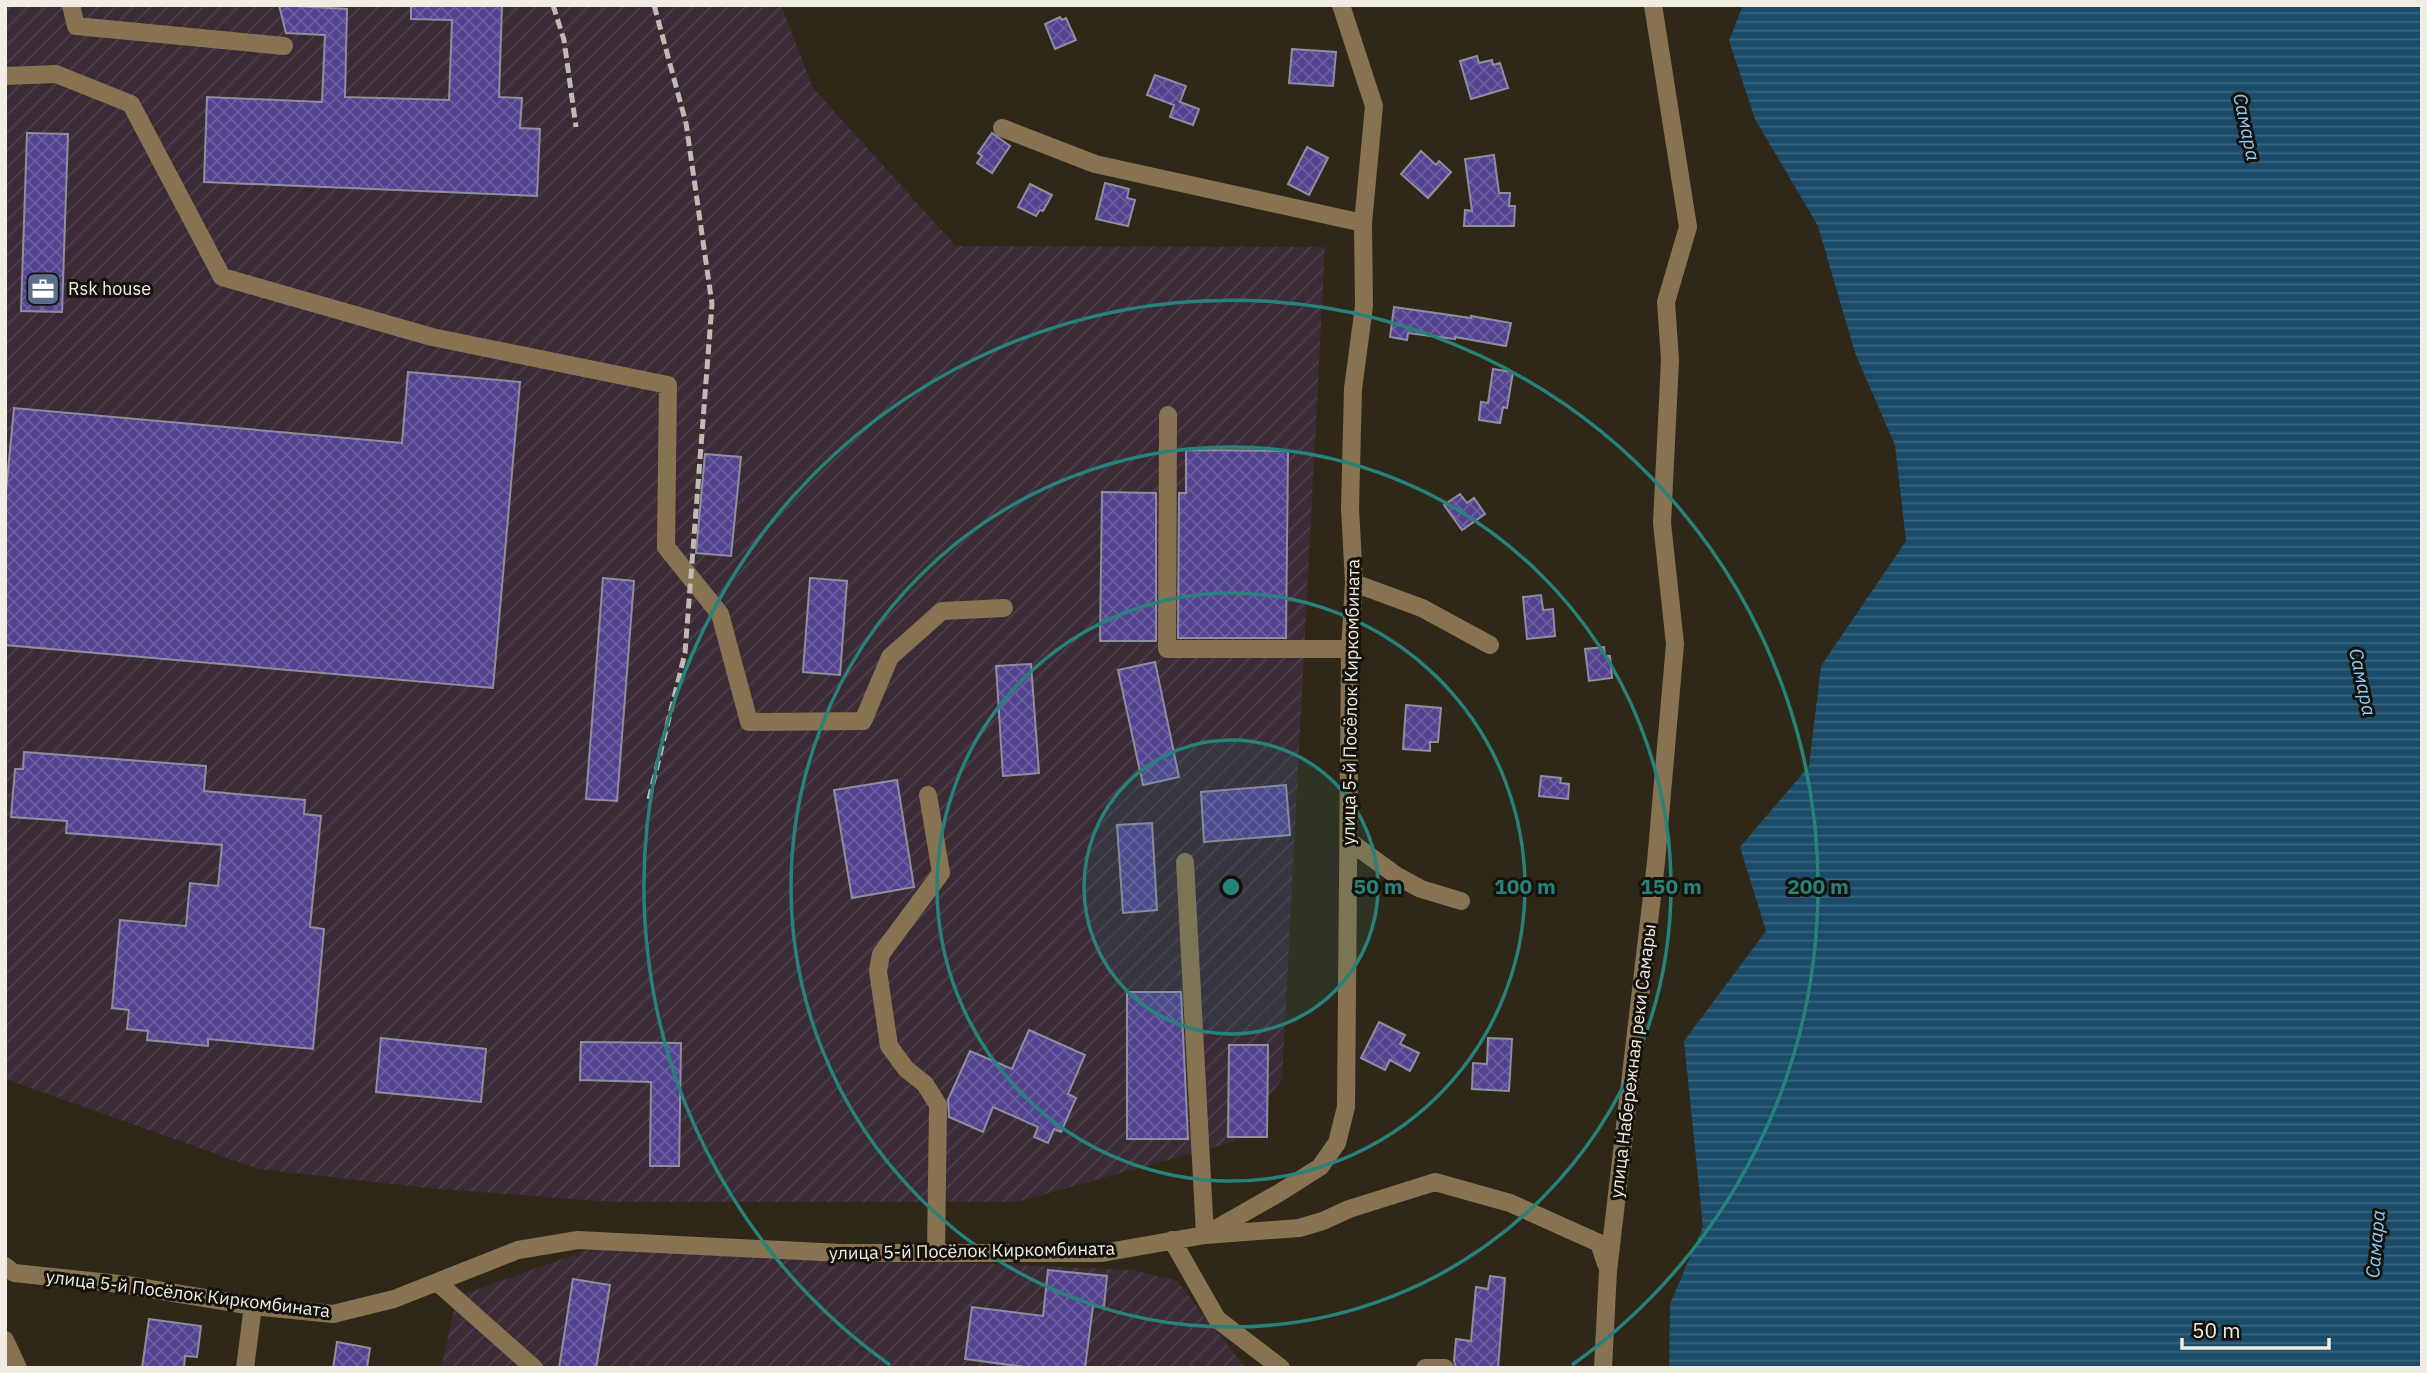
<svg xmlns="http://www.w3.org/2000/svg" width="2427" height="1373" font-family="'IBM Plex Sans',sans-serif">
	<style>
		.industrial { fill: url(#industrial-furrows) }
		.water { fill: url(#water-rules) }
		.building { fill: url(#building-cross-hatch); stroke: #8f8ea0; stroke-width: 2 }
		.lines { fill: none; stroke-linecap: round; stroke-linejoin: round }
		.minor { stroke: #877351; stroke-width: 18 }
		.rail { stroke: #c0bbb0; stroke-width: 5; stroke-dasharray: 10 5; stroke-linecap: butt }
		.ring { fill: none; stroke: #26827a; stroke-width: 3.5 }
		.labels { text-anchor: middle; stroke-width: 6; stroke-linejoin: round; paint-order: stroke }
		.poi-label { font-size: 18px; fill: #f1ede3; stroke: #15120b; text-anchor: start }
		.street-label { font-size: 18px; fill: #f1ede3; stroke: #15120b }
		.water-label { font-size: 19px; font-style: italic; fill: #8ecdfa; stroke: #15120b }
		.centre { fill: #26827a; stroke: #15120b; stroke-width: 3.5 }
		.ring-label { font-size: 21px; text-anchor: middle; font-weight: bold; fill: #26827a; stroke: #15120b; stroke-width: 6; stroke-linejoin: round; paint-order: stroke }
	</style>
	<defs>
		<pattern id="industrial-furrows" width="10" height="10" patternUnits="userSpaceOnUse" patternTransform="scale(1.75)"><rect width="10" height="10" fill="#3a2b37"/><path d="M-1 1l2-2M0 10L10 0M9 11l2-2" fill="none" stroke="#4d404a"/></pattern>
		<pattern id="water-rules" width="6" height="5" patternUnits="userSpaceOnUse" patternTransform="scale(1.75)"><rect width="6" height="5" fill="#1a4b69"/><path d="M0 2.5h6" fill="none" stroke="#3c657e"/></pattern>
		<pattern id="building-cross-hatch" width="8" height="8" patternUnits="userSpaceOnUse" patternTransform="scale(1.75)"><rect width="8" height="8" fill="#53428f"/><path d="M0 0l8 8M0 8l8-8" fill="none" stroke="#6c5e9f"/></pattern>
	</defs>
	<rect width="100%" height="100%" fill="#2f2819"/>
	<!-- industrial -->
	<path class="industrial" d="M5 5H781L813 88 956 246 1325 247 1282 1079 1233 1142 1016 1202H613L428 1188 259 1169 5 1079Z
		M595 1247 1133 1270 1177 1281 1246 1368H441L457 1297Z"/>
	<!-- water -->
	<path class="water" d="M1743 5H2422V1368H1669L1670 1304 1703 1227 1684 1041 1766 931 1740 847 1809 766 1821 666 1906 541 1895 445 1855 353 1818 226 1755 119 1729 41Z"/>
	<!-- building -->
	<path class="building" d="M279 5 347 9 345 97 449 100 452 20 411 19V5H502L499 97 522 98 520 128 540 129 537 196 204 182 207 97 322 102 325 35 286 33Z
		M1060 17 1062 20 1066 18 1076 40 1055 49 1045 24Z
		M1292 49 1336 52 1333 86 1289 83Z
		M1477 56 1479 63 1492 60 1493 65 1500 63 1508 88 1471 99 1460 61Z
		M1155 75 1186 86 1180 102 1199 109 1193 125 1170 117 1174 105 1147 95Z
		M27 133 68 134 62 312 21 311Z
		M992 133 1010 146 992 173 977 163 982 156 978 153Z
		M1307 147 1328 158 1309 195 1288 184Z
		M1421 151 1436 165 1439 161 1451 172 1428 198 1401 174Z
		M1494 155 1499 193H1510L1509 206H1515L1514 226H1464L1465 210 1472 211 1465 159Z
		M1105 183 1129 189 1127 198 1135 200 1128 226 1096 219Z
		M1030 184 1052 195 1043 211 1040 210 1036 216 1018 207Z
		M1394 307 1471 318V316L1511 323 1506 346 1455 337V339L1408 333 1407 340 1390 337Z
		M1493 369 1513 372 1507 408 1503 407 1500 423 1479 420 1481 402 1488 403Z
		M408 372 520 382 493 688 5 645V502L14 408 402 443Z
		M1186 450 1288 451 1286 638H1178L1179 493H1186Z
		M705 454 741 457 731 556 696 553Z
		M1102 492 1156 493V641H1100Z
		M1460 494 1467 503 1474 498 1485 514 1462 530 1444 505Z
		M603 578 634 581 617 801 586 799Z
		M810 578 847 581 840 675 803 672Z
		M1541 595 1543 610 1553 609 1555 636 1527 639 1523 597Z
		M1604 647 1605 656H1610L1612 678 1589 681 1585 649Z
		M1155 662 1179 777 1143 785 1118 670Z
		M1031 664 1039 773 1003 776 996 666Z
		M1406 705 1441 708 1438 742H1430V751L1403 749Z
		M24 752 206 766 204 791 305 800 304 814 321 816 310 927 324 929 313 1049 208 1039V1046L147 1040 148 1031 127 1029 129 1010 112 1008 120 920 186 926 190 883 218 886 222 845 66 833 67 821 11 817 15 769H23Z
		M1541 776 1561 778 1560 783 1569 784 1568 799 1539 796Z
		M897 780 914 887 852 898 834 790Z
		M1286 785 1290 835 1204 842 1201 792Z
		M1152 823 1157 910 1123 913 1117 825Z
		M1127 992H1181L1188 1139H1127Z
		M1379 1022 1405 1035 1400 1044 1419 1053 1410 1071 1390 1060 1385 1070 1361 1058Z
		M1029 1030 1085 1055 1068 1094 1076 1098 1061 1132 1054 1129 1048 1143 1034 1137 1038 1127 993 1107 983 1132 949 1117 948 1100 970 1051 1012 1069Z
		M381 1038 486 1049 481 1102 376 1092Z
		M1488 1038 1512 1039 1509 1091 1472 1089 1473 1063 1487 1064Z
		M581 1042 681 1043 679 1166H650L651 1082 580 1080Z
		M1229 1045H1268L1267 1137H1228Z
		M1048 1270 1107 1276 1104 1307 1093 1306 1085 1368H1032L965 1359 972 1307 1043 1316Z
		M1490 1276 1505 1278 1498 1368 1456 1367 1454 1361 1456 1339 1471 1341 1476 1287 1488 1289Z
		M573 1279 610 1285 596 1368H559Z
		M149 1319 201 1326 197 1357 185 1356 184 1368H142Z
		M337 1342 370 1348 367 1368H333Z"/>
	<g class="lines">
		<!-- minor -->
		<path class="minor" d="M71 5 76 26 284 46
			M5 76 56 74 131 104 222 277 432 337 668 385 666 547 720 614 749 722 863 721 890 657 942 611 1004 608
			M1002 128 1095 164 1363 223
			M1168 415 1167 649H1350
			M1354 583 1422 608 1490 645
			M928 795 941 873 881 954 878 971 889 1046 906 1069 925 1084 938 1105 936 1253
			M1349 841 1397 876 1421 889 1461 901
			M1185 862 1205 1235 1299 1228 1323 1221 1349 1209 1435 1182 1510 1203 1599 1243 1606 1264
			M1172 1240 1217 1319 1281 1368
			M5 1266 14 1273 120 1284 253 1306 333 1314 394 1299 518 1250 578 1240 841 1253H1102L1205 1235 1279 1193 1320 1167 1337 1143 1346 1107 1350 649 1354 583 1350 508 1353 389 1364 306 1363 223 1374 106 1341 5
			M437 1282 534 1368
			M5 1340 18 1368
			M245 1368 253 1306
			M1425 1368H1445
			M1603 1368 1608 1271 1656 862 1675 644 1662 523 1670 360 1666 302 1688 227 1653 5"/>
		<!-- rail -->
		<path class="rail" d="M553 5 564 40 576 127
			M649 799 685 653 712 304 686 123 654 5"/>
	</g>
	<!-- distance rings -->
	<circle cx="1231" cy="887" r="147" fill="#26827a" fill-opacity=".12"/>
	<g class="ring">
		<circle cx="1231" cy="887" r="147"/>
		<circle cx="1231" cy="887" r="294"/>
		<circle cx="1231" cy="887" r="440"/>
		<path d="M890 1365A587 587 0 1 1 1572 1365"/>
	</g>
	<!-- icons -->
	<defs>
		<g id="office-square" transform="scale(1.75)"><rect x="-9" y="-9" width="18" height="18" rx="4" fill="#5c6f8a" stroke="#15120b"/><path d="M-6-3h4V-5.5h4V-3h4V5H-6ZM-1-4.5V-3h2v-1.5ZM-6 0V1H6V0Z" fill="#fff"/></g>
	</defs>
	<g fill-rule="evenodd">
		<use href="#office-square" x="43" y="289"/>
	</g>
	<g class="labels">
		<!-- poi labels -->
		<g class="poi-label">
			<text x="68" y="295">Rsk house</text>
		</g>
		<!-- street labels -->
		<g class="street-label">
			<text transform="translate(1351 702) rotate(-89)" y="6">улица 5-й Посёлок Киркомбината</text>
			<text transform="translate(1633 1061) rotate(-83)" y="6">улица Набережная реки Самары</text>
			<text transform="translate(972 1251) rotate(-1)" y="6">улица 5-й Посёлок Киркомбината</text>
			<text transform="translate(188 1294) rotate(7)" y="6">улица 5-й Посёлок Киркомбината</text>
		</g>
		<!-- water labels -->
		<g class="water-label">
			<text transform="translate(2247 127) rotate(78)" y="7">Самара</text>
			<text transform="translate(2363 682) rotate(78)" y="7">Самара</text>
			<text transform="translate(2375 1244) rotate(-85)" y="7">Самара</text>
		</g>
	</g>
	<circle cx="1231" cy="887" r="10" class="centre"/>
	<g class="ring-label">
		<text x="1378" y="894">50 m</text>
		<text x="1525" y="894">100 m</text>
		<text x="1671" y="894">150 m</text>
		<text x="1818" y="894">200 m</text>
	</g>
	<!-- border -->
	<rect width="2427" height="1373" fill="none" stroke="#f1ede3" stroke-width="14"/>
	<!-- scale -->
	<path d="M2182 1338v10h147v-10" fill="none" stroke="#f1ede3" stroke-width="3.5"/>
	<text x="2192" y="1338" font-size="21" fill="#f1ede3" stroke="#15120b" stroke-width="5" paint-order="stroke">50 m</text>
</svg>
